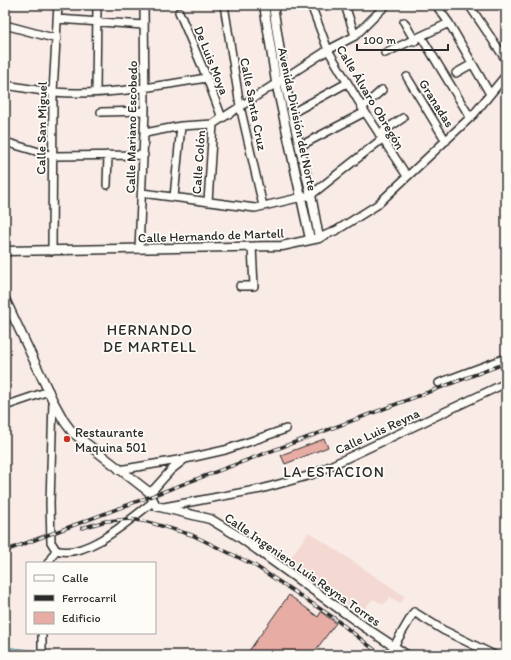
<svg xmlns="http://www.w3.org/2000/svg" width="511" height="660" font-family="Itim,sans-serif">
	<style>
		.built { fill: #f4d9d3 }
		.water { fill: #88d7e5; stroke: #63929b }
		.building { fill: #e7ada5; stroke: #2b2b2b }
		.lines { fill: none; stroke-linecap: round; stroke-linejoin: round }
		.minor-casing { stroke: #2b2b2b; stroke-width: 10 }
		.tertiary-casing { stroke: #2b2b2b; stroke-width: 11 }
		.minor { stroke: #fdfcf7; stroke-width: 7 }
		.tertiary { stroke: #fdfcf7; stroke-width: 8 }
		.rail-casing { stroke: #2b2b2b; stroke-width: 3.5 }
		.rail { stroke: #fdfcf7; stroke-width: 2; stroke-dasharray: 6; stroke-linecap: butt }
		.poi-dot { fill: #c8321e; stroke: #fdfcf7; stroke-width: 1.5 }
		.labels { text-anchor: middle; stroke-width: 3.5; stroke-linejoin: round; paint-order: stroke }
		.street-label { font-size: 13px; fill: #2b2b2b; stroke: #fdfcf7 }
		.poi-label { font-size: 13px; fill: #2b2b2b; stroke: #fdfcf7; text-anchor: start }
		.quarter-label { font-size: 15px; letter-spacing: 1px; fill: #2b2b2b; stroke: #fdfcf7 }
	</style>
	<rect width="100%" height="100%" fill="#f9ece7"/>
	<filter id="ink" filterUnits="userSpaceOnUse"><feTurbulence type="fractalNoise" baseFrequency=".025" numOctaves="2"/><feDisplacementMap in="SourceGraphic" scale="8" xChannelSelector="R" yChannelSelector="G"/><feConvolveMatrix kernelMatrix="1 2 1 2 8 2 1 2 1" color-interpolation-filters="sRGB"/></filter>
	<g filter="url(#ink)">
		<!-- built -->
		<path class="built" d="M309 532 405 596 400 604 390 597 384 605 373 599 360 614 287 562Z"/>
		<!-- water -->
		<path class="water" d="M5 647 56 653 63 655H5Z"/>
		<!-- building -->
		<path class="building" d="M324 439 328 447 285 464 281 455Z
			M289 595 318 617 321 612 336 623 312 655H246Z"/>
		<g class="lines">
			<!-- minor casing -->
			<g class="minor-casing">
				<path id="minor" d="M224 5 240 106 263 206
					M311 5 328 50 365 112 407 176
					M345 5 355 36
					M436 5 449 23 490 94
					M469 5 506 60
					M179 12 207 78 222 118
					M57 19 144 25
					M404 22 415 41
					M5 25 57 39
					M422 38 470 117
					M385 53 449 23
					M456 73 472 64
					M407 77 446 141
					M5 85C21 87 38 91 54 92 105 96 157 86 207 78
					M96 92 97 5
					M362 108 382 90
					M101 112 145 111
					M292 113 347 83
					M145 133 181 126 213 124 328 50 355 36 386 5
					M379 134 403 118
					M5 142 53 156 144 155
					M300 146 365 112
					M107 185 108 155
					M142 193 255 208 311 195 382 139
					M174 197 181 126
					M208 202 213 124
					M319 238 337 230 377 205 474 114 506 75
					M139 249 145 111 144 5
					M52 251 53 92 58 5
					M240 286H254L252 247
					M439 383 506 358
					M53 401 50 503 51 542 56 550
					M5 406 49 391
					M119 470 184 459
					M149 492 154 489 171 470 185 459 225 450 286 429
					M164 507 261 489 311 475 506 383
					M56 550C86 560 130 519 153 502
					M48 563 56 550
					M394 646 414 612 443 630 494 655
					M42 655V633"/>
			</g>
			<!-- tertiary casing -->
			<g class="tertiary-casing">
				<path id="tertiary" d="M264 5 276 82 310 239
					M5 251 282 246 319 238 311 195 284 79 273 5
					M5 299 53 401 64 421 73 433 149 492 156 506 210 519 238 536 366 628 407 655"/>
			</g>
			<!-- minor -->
			<use href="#minor" class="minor"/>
			<!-- tertiary -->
			<use href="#tertiary" class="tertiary"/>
			<!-- rail casing -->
			<g class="rail-casing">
				<path id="rail" d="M82 528 106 521 130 519 148 522 192 535 254 565 334 618 381 655
					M5 551 506 363"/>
			</g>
			<!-- rail -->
			<use href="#rail" class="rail"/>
		</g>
	</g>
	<!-- markers -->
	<circle class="poi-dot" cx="67" cy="439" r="4"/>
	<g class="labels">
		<!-- street labels -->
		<g class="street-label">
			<text transform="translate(212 60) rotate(68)" y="5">De Luis Moya</text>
			<text transform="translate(371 97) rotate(59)" y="5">Calle Álvaro Obregón</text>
			<text transform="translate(437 103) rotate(58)" y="5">Granadas</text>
			<text transform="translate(254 104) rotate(79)" y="5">Calle Santa Cruz</text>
			<text transform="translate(298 119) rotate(78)" y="5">Avenida División del Norte</text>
			<text transform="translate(131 127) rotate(-89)" y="5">Calle Mariano Escobedo</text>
			<text transform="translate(41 128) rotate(-89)" y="5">Calle San Miguel</text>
			<text transform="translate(198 162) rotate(-86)" y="5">Calle Colón</text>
			<text transform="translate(211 235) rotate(-2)" y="5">Calle Hernando de Martell</text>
			<text transform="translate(377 431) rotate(-25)" y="5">Calle Luis Reyna</text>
			<text transform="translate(303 569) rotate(35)" y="5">Calle Ingeniero Luis Reyna Torres</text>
		</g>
		<!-- poi labels -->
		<g class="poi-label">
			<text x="75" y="437">Restaurante<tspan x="75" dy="15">Maquina 501</tspan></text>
		</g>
		<!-- quarter labels -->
		<g class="quarter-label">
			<text x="150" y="335">HERNANDO<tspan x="150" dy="17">DE MARTELL</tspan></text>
			<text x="334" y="477">LA ESTACION</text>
		</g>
	</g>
	<!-- margin -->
	<rect width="511" height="660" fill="none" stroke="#fdfcf7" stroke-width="20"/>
	<rect x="10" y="10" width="491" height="640" fill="none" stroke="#2b2b2b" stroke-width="1.5" filter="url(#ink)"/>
	<!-- legend -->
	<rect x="26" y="562" width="130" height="72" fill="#fdfcf7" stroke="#a9a8a5"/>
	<rect x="34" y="575" width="20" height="6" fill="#fdfcf7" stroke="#a9a8a5"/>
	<text x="62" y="582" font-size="12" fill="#2b2b2b">Calle</text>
	<rect x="34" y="595" width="20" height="6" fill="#2b2b2b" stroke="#a9a8a5"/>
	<text x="62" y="602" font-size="12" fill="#2b2b2b">Ferrocarril</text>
	<rect x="34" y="612" width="20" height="12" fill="#e7ada5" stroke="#a9a8a5"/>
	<text x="62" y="622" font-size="12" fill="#2b2b2b">Edificio</text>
	<!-- scale -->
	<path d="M357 44v6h91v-6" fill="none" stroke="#2b2b2b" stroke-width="2"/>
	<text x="363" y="44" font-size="12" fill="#2b2b2b" stroke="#fdfcf7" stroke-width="3" paint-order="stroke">100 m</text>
</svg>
